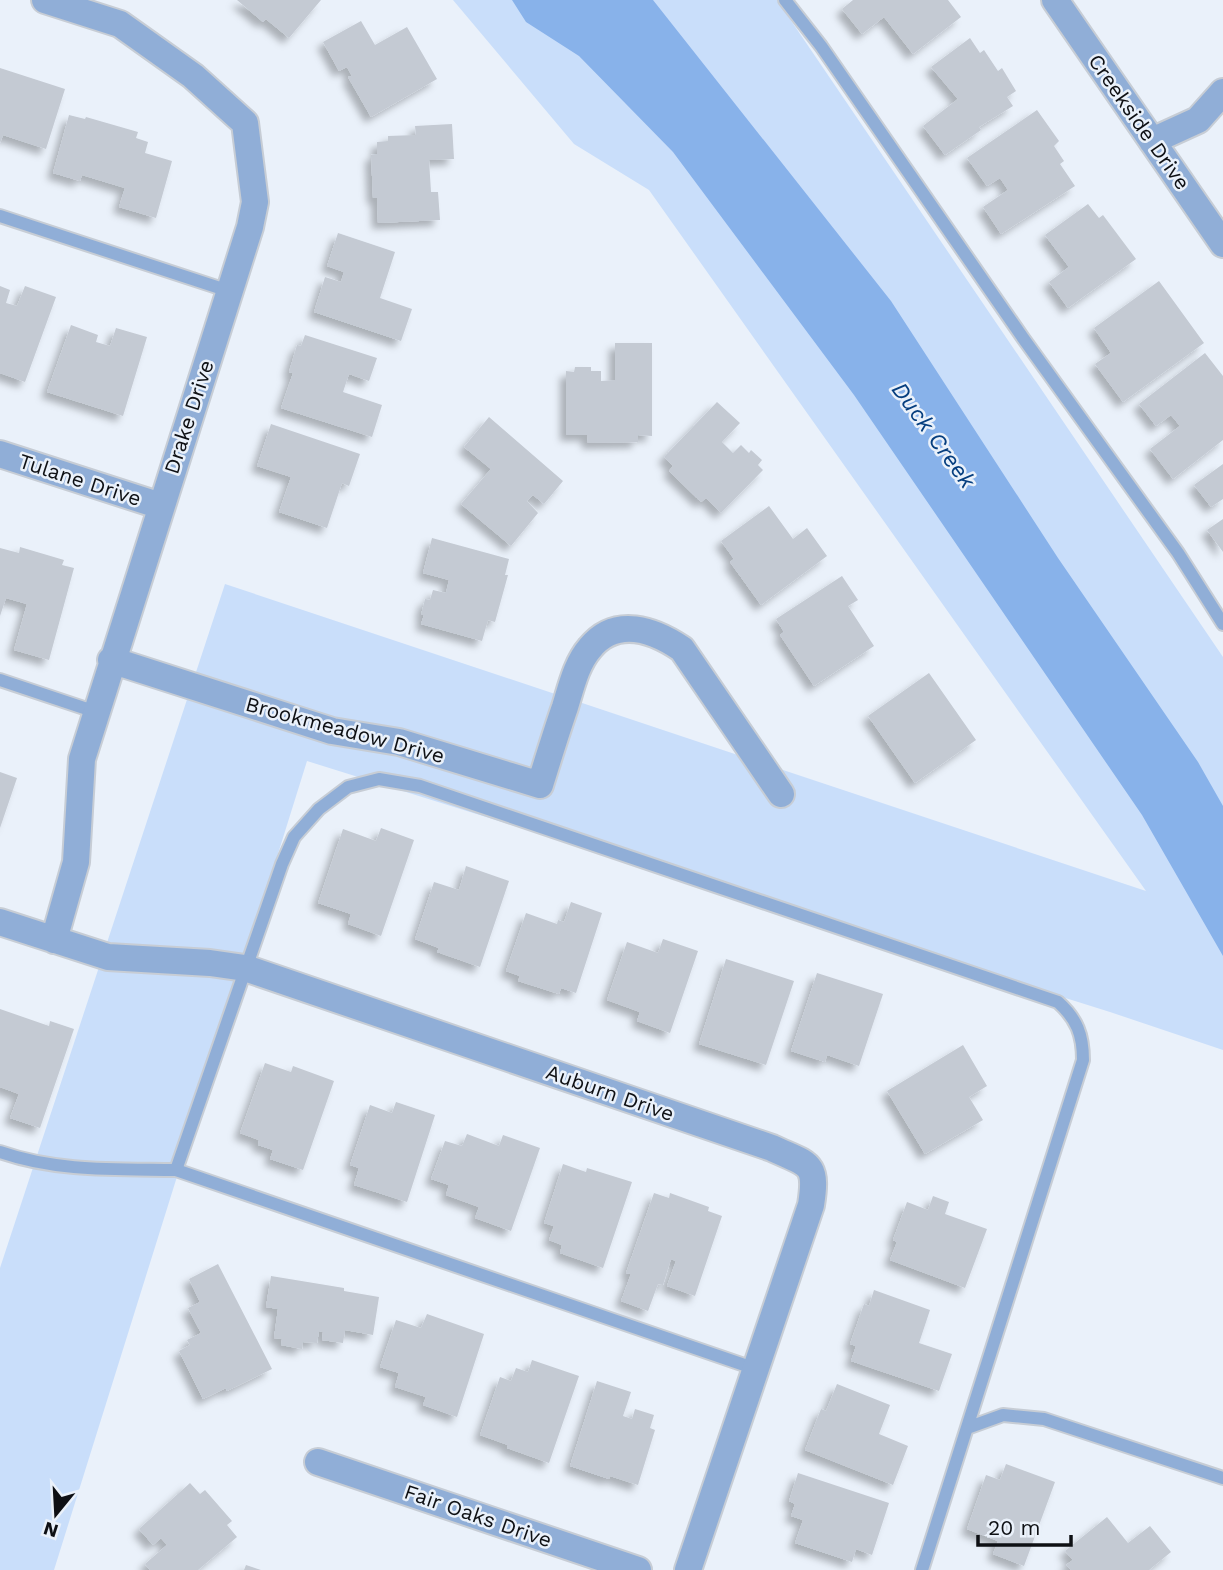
<svg xmlns="http://www.w3.org/2000/svg" width="1223" height="1570" font-family="'Work Sans',sans-serif">
	<style>
		.green { fill: #c9defa }
		.water { fill: #88b2ea }
		.building { fill: #c4cad3; filter: url(#shadow) }
		.lines { fill: none; stroke-linecap: round; stroke-linejoin: round }
		.lane-casing { stroke: #c7cdd5; stroke-width: 16 }
		.street-casing { stroke: #c7cdd5; stroke-width: 30 }
		.lane { stroke: #90aed7; stroke-width: 12 }
		.street { stroke: #90aed7; stroke-width: 26 }
		.labels { text-anchor: middle; stroke-width: 5; stroke-linejoin: round; paint-order: stroke }
		.street-label { font-size: 21px; fill: #0e1014; stroke: #eaf1fa }
		.water-label { font-size: 23px; font-style: italic; fill: #053e7f; stroke: #eaf1fa }
	</style>
	<defs>
		<filter id="shadow"><feDropShadow dx="-6" dy="6" stdDeviation="3.5" flood-color="#0004"/></filter>
	</defs>
	<rect width="100%" height="100%" fill="#eaf1fa"/>
	<!-- green -->
	<path class="green" d="M453 0H777L1223 657V1050L1110 1012 307 761 54 1570H0V1268L225 584 1146 891 649 190 574 144Z"/>
	<!-- water -->
	<path class="water" d="M512 0H653L891 301 1058 558 1198 762 1223 806V956L1142 815 854 395 673 152 579 56 526 22Z"/>
	<!-- building -->
	<path class="building" d="M237 0H321L289 38 266 19 263 22Z
		M853 0H948L961 17 913 54 884 17 862 34 842 9Z
		M361 21 375 45 407 27 437 79 371 117 348 77 352 76 347 67 339 71 323 42Z
		M970 38 980 53 984 50 998 71 1002 68 1016 91 1007 97 1013 106 979 127 981 130 945 155 923 126 958 99 931 67Z
		M0 68 65 89 46 149 3 135 0 143Z
		M1037 110 1059 141 1054 146 1064 161 1060 164 1075 186 1001 234 983 207 1008 190 1000 178 987 186 967 158Z
		M69 115 85 119 86 117 138 132 136 138 148 142 145 153 172 161 156 218 119 207 125 188 82 175 80 181 53 173Z
		M452 124 454 159 429 160 431 192H438L440 220 378 223 377 198H373L371 155 377 154V142L388 141V136L416 135 415 126Z
		M1088 204 1099 218 1103 215 1136 259 1068 308 1049 282 1069 267 1045 235Z
		M338 233 395 252 380 298 412 309 401 341 314 312 325 277 341 282 344 272 327 266Z
		M1159 281 1204 343 1123 402 1095 364 1111 353 1094 328Z
		M0 286 10 290 6 303 17 306 25 286 56 297 25 382 0 373Z
		M71 325 98 335 96 342 110 346 116 328 147 337 123 416 47 392Z
		M305 335 377 358 369 381 349 374 343 392 382 405 372 437 281 408 293 373 289 372 297 345 301 346Z
		M615 343H652V436L638 435V442L588 443 587 435H566V371L574 372 575 367H591V371H601V381L615 380Z
		M1205 353 1223 376V440L1173 479 1150 449 1180 426 1171 415 1156 426 1139 404Z
		M717 402 740 423 722 442 733 453 741 445 749 453 751 450 762 460 758 465 763 470 721 513 706 498 701 502 669 471 673 466 664 457Z
		M489 417 563 481 544 504 533 495 527 501 538 513 511 546 461 504 491 469 464 447Z
		M271 424 360 454 349 486 342 483 327 528 279 512 291 477 257 466Z
		M1223 464V499L1211 507 1194 485Z
		M769 506 793 539 807 528 827 556 761 605 730 562 734 559 721 541Z
		M1223 519V552L1207 530Z
		M432 538 509 559 505 575H508L495 622 488 620 482 641 421 624 424 615H421L425 599 430 600 433 590 446 593 449 580 423 573Z
		M20 547 64 560 62 565 74 568 49 660 14 650 27 604 6 598 0 616V548L19 553Z
		M842 576 858 600 848 606 874 646 814 686 780 635 784 632 776 619Z
		M929 673 976 740 915 783 868 716Z
		M0 772 17 778 0 828Z
		M381 828 414 840 381 936 348 924 351 914 318 903 343 829 376 841Z
		M466 866 509 881 480 967 437 952 439 948 415 939 434 882 459 890Z
		M571 902 602 913 576 993 561 988 559 994 518 981 520 976 506 971 526 913 557 924 558 920 564 922Z
		M663 939 698 951 670 1033 637 1021 640 1012 607 1000 627 942 658 953Z
		M726 959 794 981 766 1065 699 1044Z
		M817 973 883 994 859 1066 827 1055 825 1062 791 1051Z
		M0 1009 49 1026 50 1021 74 1029 40 1128 10 1118 19 1094 0 1087Z
		M963 1045 987 1086 969 1097 983 1120 925 1154 887 1091Z
		M265 1063 291 1072 293 1066 334 1081 303 1170 270 1159 273 1150 258 1145 259 1140 240 1133Z
		M396 1102 435 1115 407 1202 354 1185 359 1168 350 1165 370 1105 392 1113Z
		M467 1134 499 1146 503 1135 540 1148 511 1231 475 1218 479 1207 446 1195 449 1185 431 1179 445 1141 462 1146Z
		M563 1164 586 1172 587 1168 632 1182 603 1268 560 1253 562 1245 549 1240 554 1226 544 1223Z
		M654 1193 669 1198 670 1193 709 1207 708 1211 722 1216 695 1296 667 1286 676 1261 671 1259 663 1285 658 1284 648 1311 621 1301 631 1274 626 1273Z
		M933 1196 949 1202 945 1214 987 1229 965 1288 890 1260 897 1242 893 1240 907 1202 928 1210Z
		M218 1264 272 1369 227 1391 226 1388 203 1399 179 1351 190 1345 187 1340 201 1333 188 1308 200 1302 189 1279Z
		M271 1276 344 1288V1291L379 1297 373 1335 345 1330 343 1343 322 1340 323 1332 319 1331 317 1343 303 1342 302 1349 281 1345 282 1339 274 1338 278 1309 266 1307Z
		M874 1290 930 1310 919 1343 952 1354 939 1391 851 1361 856 1346 850 1344 864 1304 869 1306Z
		M427 1314 484 1334 457 1417 423 1405 426 1397 395 1387 399 1373 380 1367 396 1320 421 1328Z
		M532 1360 579 1376 549 1463 507 1448 508 1445 480 1435 500 1377 511 1381 516 1368 528 1372Z
		M597 1381 631 1392 623 1416 632 1419 635 1409 654 1415 650 1428 655 1430 638 1485 610 1476 609 1479 570 1466Z
		M837 1384 890 1405 879 1434 908 1446 893 1485 805 1450 821 1409 826 1411Z
		M1006 1464 1055 1482 1024 1566 993 1554 998 1541 967 1529 986 1475 1000 1480Z
		M798 1473 889 1503 872 1555 856 1549 852 1562 795 1543 803 1520 791 1516 795 1504 789 1501Z
		M190 1483 200 1494 205 1490 232 1521 227 1525 237 1537 198 1570H150L145 1564 167 1545 161 1538 153 1545 139 1529Z
		M1107 1517 1128 1543 1150 1526 1171 1552 1149 1570H1071L1066 1565 1073 1560 1065 1551Z
		M246 1565 261 1570H244Z"/>
	<g class="lines">
		<!-- lane casing -->
		<g class="lane-casing">
			<path id="lane" d="M785 0 821 46 1023 338 1178 553 1223 624
				M0 216 229 291
				M0 680 96 712
				M0 1152C57 1172 117 1169 176 1170L756 1369
				M176 1170 282 864 294 837 319 809 348 787 379 779 420 786 1058 1002C1077 1019 1083 1035 1083 1060L922 1570
				M967 1428 1003 1415 1044 1419 1223 1478"/>
		</g>
		<!-- street casing -->
		<g class="street-casing">
			<path id="street" d="M45 0 120 24 193 76 245 123 255 202 250 227 82 759 76 862 54 940
				M1055 0 1223 244
				M1152 141 1198 120 1223 92
				M0 454 161 506
				M111 660 332 731 399 742 540 785C548 759 556 733 565 707 571 688 576 664 590 648 616 616 654 630 682 649L781 794
				M0 922 108 957 210 963 245 968 772 1148C808 1165 818 1161 811 1205L688 1570
				M318 1462 638 1570"/>
		</g>
		<!-- lane -->
		<use href="#lane" class="lane"/>
		<!-- street -->
		<use href="#street" class="street"/>
	</g>
	<g class="labels">
		<!-- street labels -->
		<g class="street-label">
			<text transform="translate(1139 122) rotate(55)" y="7">Creekside Drive</text>
			<text transform="translate(189 417) rotate(-72)" y="7">Drake Drive</text>
			<text transform="translate(80 480) rotate(18)" y="7">Tulane Drive</text>
			<text transform="translate(345 730) rotate(15)" y="7">Brookmeadow Drive</text>
			<text transform="translate(610 1093) rotate(19)" y="7">Auburn Drive</text>
			<text transform="translate(478 1516) rotate(19)" y="7">Fair Oaks Drive</text>
		</g>
		<!-- water labels -->
		<g class="water-label">
			<text transform="translate(934 435) rotate(54)" y="8">Duck Creek</text>
		</g>
	</g>
	<!-- north arrow -->
	<g transform="translate(56 1514) rotate(198)" stroke="#eaf1fa" stroke-width="5" paint-order="stroke">
	<path d="M0-5L12 26L0 18L-12 26Z" fill="#0e1014"/>
	<text y="-10" font-size="19" font-weight="bold" text-anchor="middle" fill="#0e1014">N</text>
	</g>
	<!-- scale -->
	<path d="M978 1535v10h93v-10" fill="none" stroke="#0e1014" stroke-width="3.5"/>
	<text x="988" y="1535" font-size="21" fill="#0e1014" stroke="#eaf1fa" stroke-width="5" paint-order="stroke">20 m</text>
</svg>
